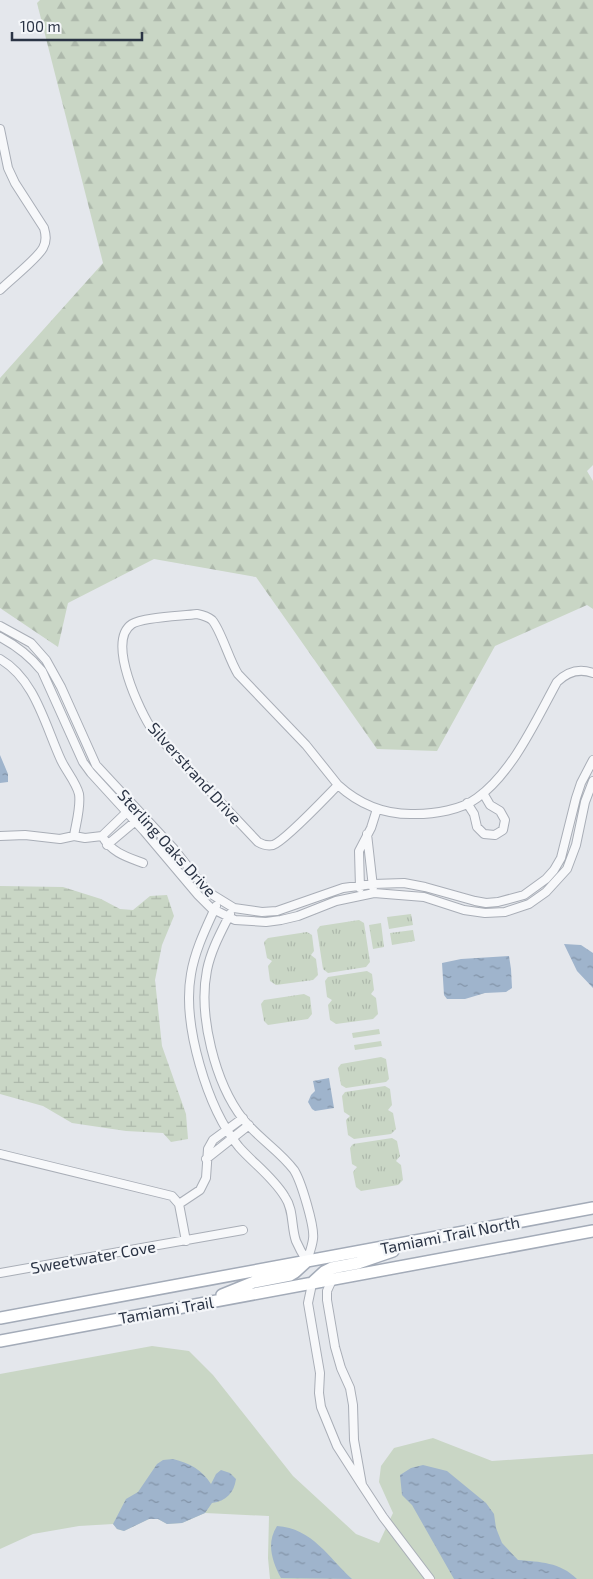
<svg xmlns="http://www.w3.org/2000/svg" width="593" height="1579" font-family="'Exo 2',sans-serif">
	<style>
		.green { fill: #c9d6c5 }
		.forest { fill: url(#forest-firs) }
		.wetland { fill: url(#wetland-marsh) }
		.park { fill: url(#park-tufts) }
		.water { fill: url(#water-ripples) }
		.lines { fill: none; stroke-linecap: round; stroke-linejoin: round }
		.street-casing { stroke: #a9aeb7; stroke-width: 10 }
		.primary-casing { stroke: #a3abb8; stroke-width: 14 }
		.street { stroke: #f7f8fa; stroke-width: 8 }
		.primary { stroke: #fff; stroke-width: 11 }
		.labels { text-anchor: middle; stroke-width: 4.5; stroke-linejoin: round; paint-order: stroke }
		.street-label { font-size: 16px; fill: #2b3445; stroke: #f4f6f9 }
	</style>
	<defs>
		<pattern id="forest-firs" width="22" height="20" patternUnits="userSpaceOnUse" patternTransform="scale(1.25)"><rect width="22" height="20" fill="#c9d6c5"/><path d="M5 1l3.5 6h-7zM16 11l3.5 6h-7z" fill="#adb8ab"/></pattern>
		<pattern id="wetland-marsh" width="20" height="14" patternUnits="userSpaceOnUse" patternTransform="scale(1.25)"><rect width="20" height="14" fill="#c9d6c5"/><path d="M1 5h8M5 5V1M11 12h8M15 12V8" fill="none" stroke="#adb8ab"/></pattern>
		<pattern id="park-tufts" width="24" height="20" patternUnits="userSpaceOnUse" patternTransform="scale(1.25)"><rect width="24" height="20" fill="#c9d6c5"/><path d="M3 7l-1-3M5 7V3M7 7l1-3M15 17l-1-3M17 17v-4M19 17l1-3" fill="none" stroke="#adb8ab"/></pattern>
		<pattern id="water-ripples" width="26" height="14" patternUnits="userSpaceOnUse" patternTransform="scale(1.25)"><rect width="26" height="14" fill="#9fb4cc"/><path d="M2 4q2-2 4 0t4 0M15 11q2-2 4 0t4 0" fill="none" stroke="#8293a7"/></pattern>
	</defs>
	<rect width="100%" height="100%" fill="#e4e7ec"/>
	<!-- green -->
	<path class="green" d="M379 1029 380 1034 353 1038 352 1033Z
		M381 1041 382 1046 355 1050 354 1045Z
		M152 1346 189 1351 213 1375 293 1476 356 1534 379 1543 393 1513 379 1482 381 1466 394 1448 433 1438 492 1461 593 1454V1579H270L268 1558 269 1516 205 1513 182 1523 167 1524 158 1519H149L124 1531 117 1529 113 1524 79 1526 33 1534 0 1549V1374Z"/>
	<!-- forest -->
	<path class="forest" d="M40 0H593V465L587 471 593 481V609L587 605 495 646 437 751 377 749 256 577 154 559 68 603 58 647 0 608V378L103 263 37 3Z"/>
	<!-- wetland -->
	<path class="wetland" d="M0 886 63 887 101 899 120 909 133 910 150 896 167 895 174 916 162 945 155 980 162 1046 186 1114 188 1139 171 1142 163 1133 126 1131 72 1123 43 1106 0 1094Z"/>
	<!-- park -->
	<path class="park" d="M411 914 413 925 389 929 387 917Z
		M359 920 364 923 370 962 366 967 328 973 323 969 317 930 320 926Z
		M381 923 384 947 373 949 369 925Z
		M413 930 415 941 392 945 390 933Z
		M307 932 312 935 314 951 311 955 316 959 318 975 313 980 276 985 270 981 268 966 272 961 267 958 264 942 268 938Z
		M367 971 372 974 374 990 371 994 376 998 378 1014 373 1019 336 1024 330 1020 328 1005 332 1000 327 997 325 981 328 977Z
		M304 994 310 997 312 1014 308 1019 268 1025 264 1021 261 1004 264 1000Z
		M381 1057 386 1059 389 1079 386 1082 346 1088 341 1085 338 1068 341 1064Z
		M385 1086 390 1089 392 1105 388 1110 393 1113 396 1129 391 1134 354 1139 348 1135 346 1120 350 1116 344 1112 342 1096 345 1092Z
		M392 1138 397 1141 400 1156 396 1161 401 1165 403 1180 398 1185 361 1191 356 1187 353 1172 357 1167 352 1164 350 1148 353 1144Z"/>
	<!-- water -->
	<path class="water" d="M0 755 8 774V782L0 783Z
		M564 944 581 945 593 953V988L577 971Z
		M509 956 511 969 512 988 506 992 485 993 465 999H447L444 995 442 963 461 959Z
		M329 1078 334 1108 315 1111 312 1109 308 1102 311 1095 315 1091 313 1081Z
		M173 1459C190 1463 202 1470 211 1484L216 1474 221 1470 230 1473 236 1479C234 1493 226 1501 212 1503L205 1513 182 1523 167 1524 158 1519H149L124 1531 117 1529 113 1524 126 1499 138 1492 157 1464 163 1460Z
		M423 1465 447 1471 486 1503 494 1514 496 1528 502 1543 518 1560C540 1562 560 1562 577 1579H454L412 1505 402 1495 400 1475 411 1468Z
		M277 1526C312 1528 329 1558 352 1579L281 1578C272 1561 266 1543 277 1526Z"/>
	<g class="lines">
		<!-- street casing -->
		<g class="street-casing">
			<path id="street" d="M0 129 8 168 15 183 44 228C46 235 47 241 43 248 37 259 11 279 0 290
				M197 614C202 615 207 616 212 620 221 630 229 660 238 674L306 745 338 785C326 797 285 841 273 845 268 846 263 845 258 842L153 731C140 712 106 641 132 624 143 617 182 616 197 614Z
				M0 626 31 643 46 660 61 687 96 765 174 849 208 892 234 908 262 912 277 911 343 888 373 884 404 883 425 887 475 901 486 903 498 902 524 895 546 879 554 870 561 858 576 798 581 783 593 760
				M0 637C17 646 30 656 42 671L83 762 91 773 144 831 198 895 211 908 235 920 266 922 281 920 298 916 336 901 374 893 424 897 464 910 485 913 505 912 529 904 546 892 567 869 576 845 585 802 593 781
				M0 659C35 679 45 725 61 760 66 771 76 782 79 794 81 807 76 823 74 836
				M338 785C360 805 386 815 415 814 435 814 461 810 477 798 513 772 536 720 557 682 567 672 579 668 593 673
				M467 803 474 814 477 827 484 834 495 835 503 830 505 820 500 811 490 805 483 793
				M367 834 373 887
				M0 836 25 835 60 839 74 836 85 838 102 836 129 810
				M102 836C112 853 127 857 143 863
				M107 845 138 819
				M360 888 359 851 371 828 377 809
				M216 906C206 928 195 950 191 974 182 1024 207 1108 239 1147 254 1164 273 1177 285 1197 294 1210 291 1227 296 1241 299 1248 303 1255 307 1261
				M230 914C221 932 211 950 207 970 198 1015 215 1083 243 1119 258 1138 280 1151 294 1170 301 1181 315 1227 313 1239 312 1247 309 1254 307 1261
				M0 1154 172 1196 179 1204 186 1241
				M206 1159 249 1125
				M179 1204 200 1190 206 1178 208 1149 213 1140 243 1118
				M0 1273 243 1230
				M312 1284 308 1303 320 1373 319 1393 321 1407 337 1446 362 1485 354 1440 353 1405 350 1388 341 1368 335 1347 327 1300V1291L332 1280
				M362 1485 383 1517 430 1579"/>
		</g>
		<!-- primary casing -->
		<g class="primary-casing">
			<path id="primary" d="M312 1283 324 1272 332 1268 358 1263 393 1251
				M222 1295 254 1282 290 1275 295 1272 307 1261
				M0 1318 593 1208
				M0 1341 593 1231"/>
		</g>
		<!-- street -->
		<use href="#street" class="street"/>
		<!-- primary -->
		<use href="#primary" class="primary"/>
	</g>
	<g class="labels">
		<!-- street labels -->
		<g class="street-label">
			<text transform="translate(195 773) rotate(48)" y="6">Silverstrand Drive</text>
			<text transform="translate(167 843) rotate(48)" y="6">Sterling Oaks Drive</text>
			<text transform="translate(450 1235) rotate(-11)" y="6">Tamiami Trail North</text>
			<text transform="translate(93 1257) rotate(-10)" y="6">Sweetwater Cove</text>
			<text transform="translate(166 1310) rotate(-10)" y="6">Tamiami Trail</text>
		</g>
	</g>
	<!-- scale -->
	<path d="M12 32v8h130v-8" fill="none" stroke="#2b3445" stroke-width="2.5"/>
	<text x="20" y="32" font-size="15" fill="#2b3445" stroke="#f4f6f9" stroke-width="4" paint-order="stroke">100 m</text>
</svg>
